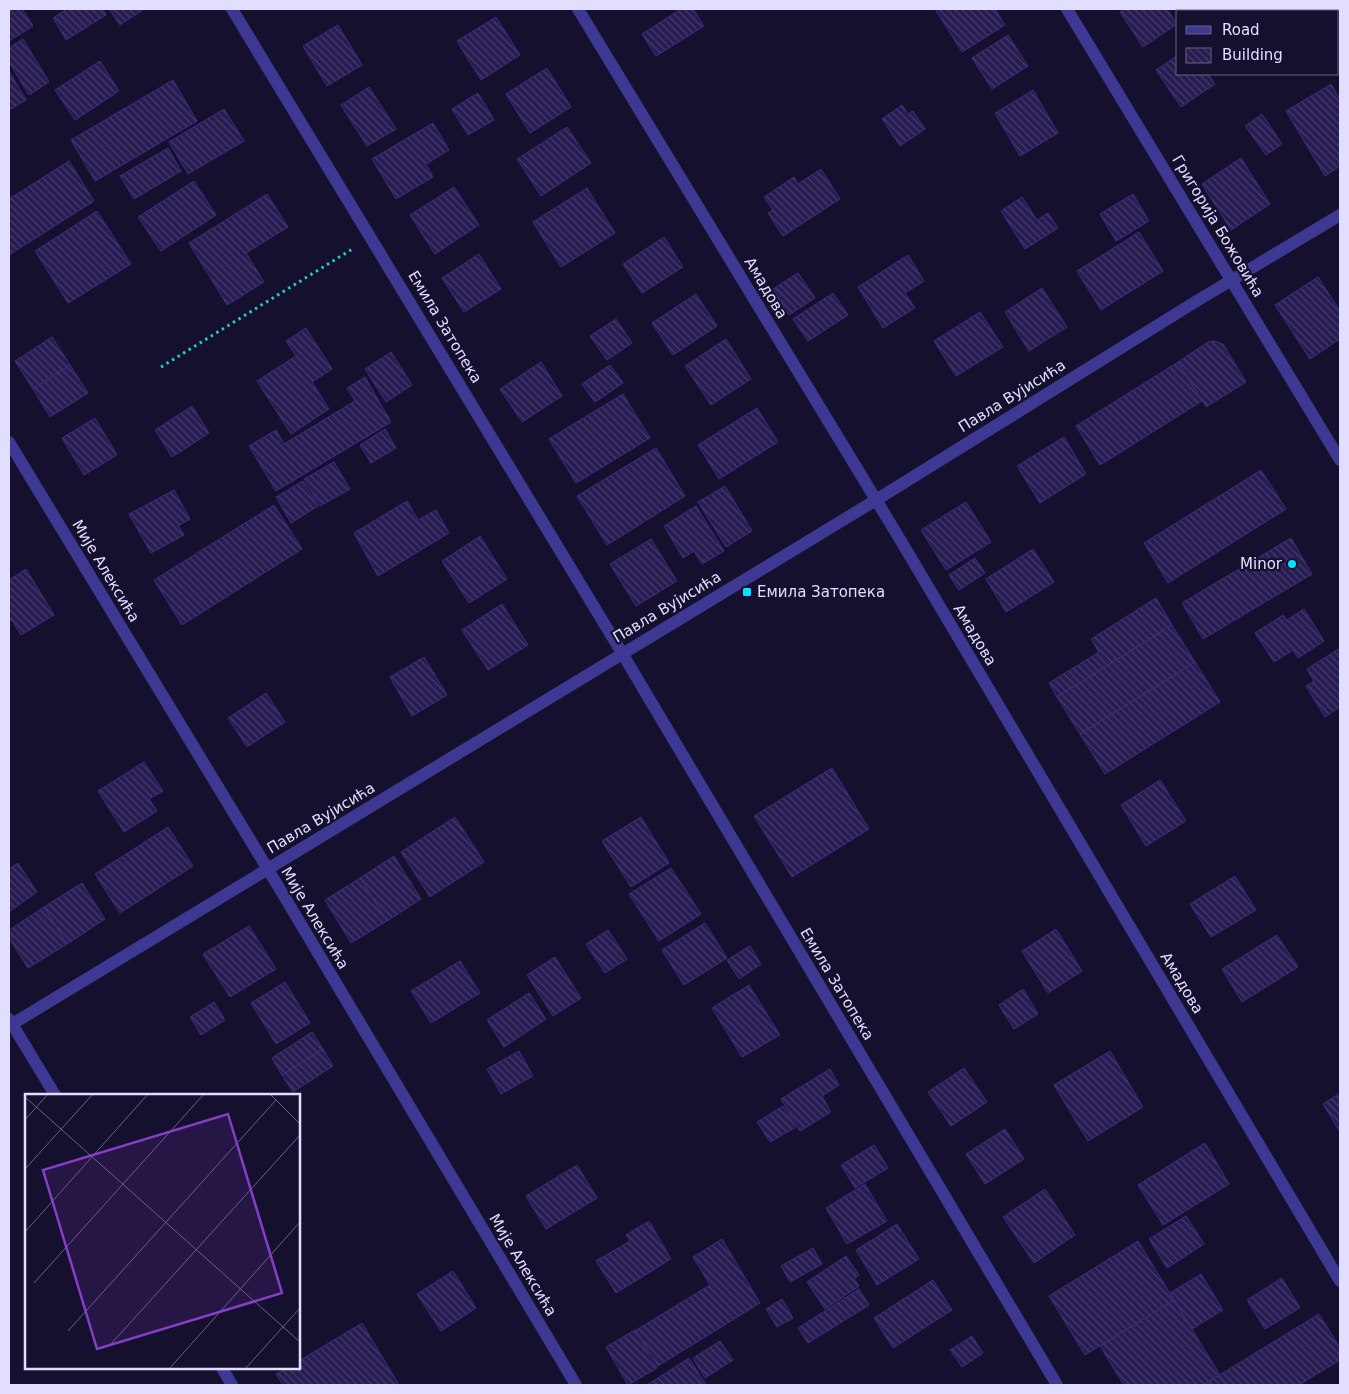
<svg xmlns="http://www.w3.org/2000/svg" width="1349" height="1394" font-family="'DejaVu Sans',sans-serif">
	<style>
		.building { fill: url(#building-back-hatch); stroke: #3d2b7f }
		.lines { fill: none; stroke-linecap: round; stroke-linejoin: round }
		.path { stroke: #28c9c3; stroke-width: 3; stroke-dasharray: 2.5 4; stroke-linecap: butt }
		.minor { stroke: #3d3891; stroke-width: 12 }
		.poi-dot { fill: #0ae1ff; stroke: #16102f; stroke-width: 2 }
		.labels { text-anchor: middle; stroke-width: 4.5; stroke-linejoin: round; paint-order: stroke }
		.street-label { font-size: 15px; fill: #e2deff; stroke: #16102f }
		.poi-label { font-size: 15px; fill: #e2deff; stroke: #16102f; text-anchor: end }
		.inset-road { fill: none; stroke: #686282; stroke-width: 1 }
		.view { fill: #853ec5; fill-opacity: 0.15; stroke: #853ec5; stroke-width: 2.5 }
		.inset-edge { fill: none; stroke: #e2deff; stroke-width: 2.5 }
	</style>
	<defs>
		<pattern id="building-back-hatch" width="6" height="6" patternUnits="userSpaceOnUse" patternTransform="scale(1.25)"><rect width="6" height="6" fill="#271b51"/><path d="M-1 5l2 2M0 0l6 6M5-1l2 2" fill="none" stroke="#463c6b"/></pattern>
	</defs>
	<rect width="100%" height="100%" fill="#16102f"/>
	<!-- building -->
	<path class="building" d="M9 9H22L33 26 9 41Z
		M67 9H103L106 15 66 40 53 18Z
		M109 9H144L120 25Z
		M681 9H693L704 26 656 56 642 34Z
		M935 9H995L1005 25 962 52Z
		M1126 9H1167L1177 24 1143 47 1120 12Z
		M496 17 520 55 481 80 457 41Z
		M338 25 362 65 327 86 303 46Z
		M1008 35 1028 66 992 89 972 58Z
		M23 39 49 82 29 95 9 62V48Z
		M1178 55V74H1208L1215 84 1181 107 1156 70Z
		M100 61 119 91 75 120 55 90Z
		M547 68 571 107 530 133 506 94Z
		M9 71 26 100 9 110Z
		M173 80 197 121 95 181 71 140Z
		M1331 84 1340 99V166L1325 176 1286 111Z
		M369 87 396 129 367 146 341 105Z
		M1033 90 1058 133 1020 156 995 113Z
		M478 93 494 120 468 135 452 109Z
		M902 105 908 114 913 111 925 129 900 146 882 119Z
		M224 109 244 141 188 174 169 142Z
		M1262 114 1282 144 1266 155 1245 126Z
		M433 123 449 150 426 164 433 177 396 199 372 159Z
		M567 127 591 163 541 196 517 159Z
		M168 148 181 171 134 199 120 176Z
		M1241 158 1270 204 1231 230 1202 184Z
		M69 161 94 201 9 255V199Z
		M821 169 840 199 783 236 768 213 773 210 764 197 794 177 798 184Z
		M194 181 216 215 161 251 138 217Z
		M454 187 479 225 435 254 410 215Z
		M587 188 615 233 561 267 533 222Z
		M267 194 288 227 246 253 264 282 227 305 189 243Z
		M1133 194 1149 221 1116 241 1100 214Z
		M1022 197 1037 220 1048 213 1058 228 1025 249 1001 211Z
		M97 211 131 264 68 303 35 251Z
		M1139 232 1163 271 1101 310 1077 271Z
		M664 237 683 267 642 293 623 264Z
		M479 254 501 289 464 312 442 278Z
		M908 255 924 281 905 293 915 308 883 328 858 287Z
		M798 273 815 298 789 315 773 289Z
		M1318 277 1340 311V339L1310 359 1275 305Z
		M1042 288 1067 327 1029 351 1005 312Z
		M833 293 848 315 808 341 793 319Z
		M696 294 717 326 673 355 652 323Z
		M980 312 1003 347 956 376 934 341Z
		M616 319 632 343 607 360 590 336Z
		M306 328 332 369 312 382 329 409 291 434 257 381 296 356 286 341Z
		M52 337 70 365 33 389 15 361Z
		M726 339 751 379 711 405 685 366Z
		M1214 341 1223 344 1246 382 1206 407 1178 362 1208 342Z
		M391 352 412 385 386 402 365 369Z
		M541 362 562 396 522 422 500 389Z
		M1178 362 1202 401 1100 465 1076 426Z
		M70 365 88 393 50 417 33 389Z
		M610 365 623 383 595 402 582 384Z
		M365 377 391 422 276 491 249 446 276 430 284 444 355 401 347 388Z
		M623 394 650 438 576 483 549 439Z
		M192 406 209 433 172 457 155 430Z
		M757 408 778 442 719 479 698 445Z
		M95 418 117 455 84 475 62 438Z
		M385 429 396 448 371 463 360 445Z
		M1064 437 1086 474 1040 503 1017 466Z
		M656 448 685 496 607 545 577 496Z
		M334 462 350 489 320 506 304 479Z
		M1261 470 1286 509 1168 583 1144 543Z
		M303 481 318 506 291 523 276 497Z
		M725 486 752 531 726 547 698 502Z
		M174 490 190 519 178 526 184 535 151 553 129 514Z
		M407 501 418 520 436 510 449 533 378 576 354 533Z
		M966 502 991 542 946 570 921 530Z
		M274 505 302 549 182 625 154 580Z
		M696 506 724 551 702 564 694 551 683 558 664 526Z
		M480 536 507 579 469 603 442 561Z
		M1291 538 1312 574 1203 639 1182 603Z
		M651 539 677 581 636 606 610 564Z
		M1033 549 1054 582 1006 612 986 579Z
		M975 558 985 573 959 590 949 575Z
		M26 569 54 615 21 635 12 620 9 622V580Z
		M1156 598 1172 625 1057 697 1049 683 1099 652 1091 639Z
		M502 604 528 645 488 670 462 630Z
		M1304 609 1324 641 1298 658 1293 650 1274 662 1255 633 1283 615 1287 620Z
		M1172 625 1195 662 1080 734 1057 697Z
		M1340 648V707L1325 717 1306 686 1314 681 1307 669Z
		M424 657 447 695 412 716 390 677Z
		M1195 662 1220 702 1105 774 1080 734Z
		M266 693 285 722 247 747 228 718Z
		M144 762 163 791 149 799 157 811 124 832 98 791Z
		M832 768 869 829 792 877 754 816Z
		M1160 780 1186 821 1146 846 1121 805Z
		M455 817 484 862 430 897 401 852Z
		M641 817 669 863 631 887 602 841Z
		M168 827 193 866 120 913 95 874Z
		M394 856 421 899 387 921 360 878Z
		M18 863 37 892 9 912V869Z
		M671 868 701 914 659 941 629 894Z
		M1235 876 1256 910 1211 937 1190 904Z
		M360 878 387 921 351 943 325 900Z
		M82 883 105 919 67 944 44 907Z
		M44 907 67 944 28 968 9 938V930Z
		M705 923 727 958 684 985 662 950Z
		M249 926 276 969 230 997 203 954Z
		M1056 929 1082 971 1048 993 1022 951Z
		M608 930 627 959 605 973 586 944Z
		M1277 935 1298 967 1242 1002 1222 969Z
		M750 946 761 964 739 979 727 960Z
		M555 957 581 998 553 1016 527 975Z
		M460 961 480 993 431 1023 411 991Z
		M285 982 310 1023 276 1044 251 1003Z
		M749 985 780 1035 742 1057 712 1008Z
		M1023 989 1038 1014 1014 1029 999 1005Z
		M529 993 546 1019 504 1047 487 1020Z
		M214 1002 225 1020 201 1035 190 1017Z
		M312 1032 323 1049 282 1075 272 1058Z
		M323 1049 333 1066 293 1092 282 1075Z
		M519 1051 533 1076 501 1094 487 1069Z
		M1110 1051 1143 1107 1088 1141 1054 1085Z
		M964 1068 987 1102 951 1126 928 1092Z
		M830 1069 839 1085 822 1096 831 1112 800 1131 781 1099Z
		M1340 1093V1132L1323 1104Z
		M783 1106 796 1127 770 1142 757 1122Z
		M1005 1129 1024 1159 985 1184 966 1154Z
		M1205 1143 1229 1184 1163 1225 1138 1185Z
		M874 1145 888 1168 855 1188 841 1165Z
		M577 1165 597 1198 546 1229 526 1196Z
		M865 1184 887 1221 847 1244 826 1208Z
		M1045 1189 1075 1235 1034 1263 1003 1217Z
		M1186 1216 1204 1244 1167 1268 1149 1239Z
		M649 1221 671 1259 616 1293 596 1261 630 1241 626 1235Z
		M897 1224 919 1259 877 1285 856 1250Z
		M722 1239 760 1303 658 1366 636 1330 710 1285 693 1257Z
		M1138 1241 1174 1300 1085 1355 1049 1296Z
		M813 1248 822 1264 790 1282 781 1266Z
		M846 1256 859 1275 854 1279 859 1286 825 1309 807 1282Z
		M453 1271 476 1308 441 1331 417 1294Z
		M1201 1274 1223 1310 1192 1329 1170 1293Z
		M1282 1278 1300 1308 1265 1329 1247 1300Z
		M933 1280 952 1310 893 1348 874 1318Z
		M859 1289 869 1305 808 1343 798 1328Z
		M782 1299 793 1318 777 1327 766 1309Z
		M1174 1300 1220 1375 1203 1385H1124L1100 1346Z
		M1319 1314 1340 1348V1360L1299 1385H1203Z
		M362 1323 399 1385H283L276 1374 288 1368H299V1361Z
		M635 1330 657 1368 628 1385 606 1347Z
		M972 1336 983 1353 962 1367 950 1350Z
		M720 1341 733 1360 705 1378 693 1358Z
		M689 1358 706 1385H647Z"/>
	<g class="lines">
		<!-- path -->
		<path class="path" d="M161 367 354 248"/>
		<!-- minor -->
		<path class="minor" d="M232 9 622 653 1057 1385
			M578 9 898 536 1340 1281
			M1067 9 1340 460
			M9 442 278 886 576 1385
			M9 1019 55 1095
			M9 1026 876 500 1195 302 1340 215
			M222 1368 232 1385"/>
	</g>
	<!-- markers -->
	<g class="poi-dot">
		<circle cx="1292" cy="564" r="5"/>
		<rect x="742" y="587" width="10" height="10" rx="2.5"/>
	</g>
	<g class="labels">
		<!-- street labels -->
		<g class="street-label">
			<text transform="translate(1218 226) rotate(59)" y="5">Григорија Божовића</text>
			<text transform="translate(766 288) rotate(59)" y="5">Амадова</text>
			<text transform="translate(445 327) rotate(59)" y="5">Емила Затопека</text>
			<text transform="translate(1012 396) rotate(-32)" y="5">Павла Вујисића</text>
			<text transform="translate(106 571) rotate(59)" y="5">Мије Алексића</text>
			<text transform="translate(667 607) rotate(-31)" y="5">Павла Вујисића</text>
			<text transform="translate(975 635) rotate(59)" y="5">Амадова</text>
			<text transform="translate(321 818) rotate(-31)" y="5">Павла Вујисића</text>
			<text transform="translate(315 918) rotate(59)" y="5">Мије Алексића</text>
			<text transform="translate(1182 983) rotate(59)" y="5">Амадова</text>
			<text transform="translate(837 984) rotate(59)" y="5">Емила Затопека</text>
			<text transform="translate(523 1265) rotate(59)" y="5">Мије Алексића</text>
		</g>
		<!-- poi labels -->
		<g class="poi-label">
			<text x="1282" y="569">Minor</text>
			<text x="757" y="597" text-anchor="start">Емила Затопека</text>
		</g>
	</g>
	<!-- overview -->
	<g transform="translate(25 1094)">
		<rect width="275" height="275" fill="#16102f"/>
		<path class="inset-road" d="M245 0 275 30M0 3 275 248M0 26 23 0M0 75 68 0M0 138 123 0M9 189 179 0M43 237 251 6M86 250 275 41M144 275 275 128M220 275 275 214"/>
		<path class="view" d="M203 20 257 199 72 255 18 76Z"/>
		<rect width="275" height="275" class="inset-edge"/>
	</g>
	<!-- border -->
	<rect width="1349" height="1394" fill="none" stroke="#e2deff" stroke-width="20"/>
	<!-- legend -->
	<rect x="1176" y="10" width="162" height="65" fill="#16102f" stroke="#686282"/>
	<rect x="1186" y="26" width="25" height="8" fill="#3d3891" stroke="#686282"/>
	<text x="1222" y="35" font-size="15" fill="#e2deff">Road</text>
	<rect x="1186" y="48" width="25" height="15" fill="url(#building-back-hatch)" stroke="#686282"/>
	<text x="1222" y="60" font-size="15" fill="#e2deff">Building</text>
</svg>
